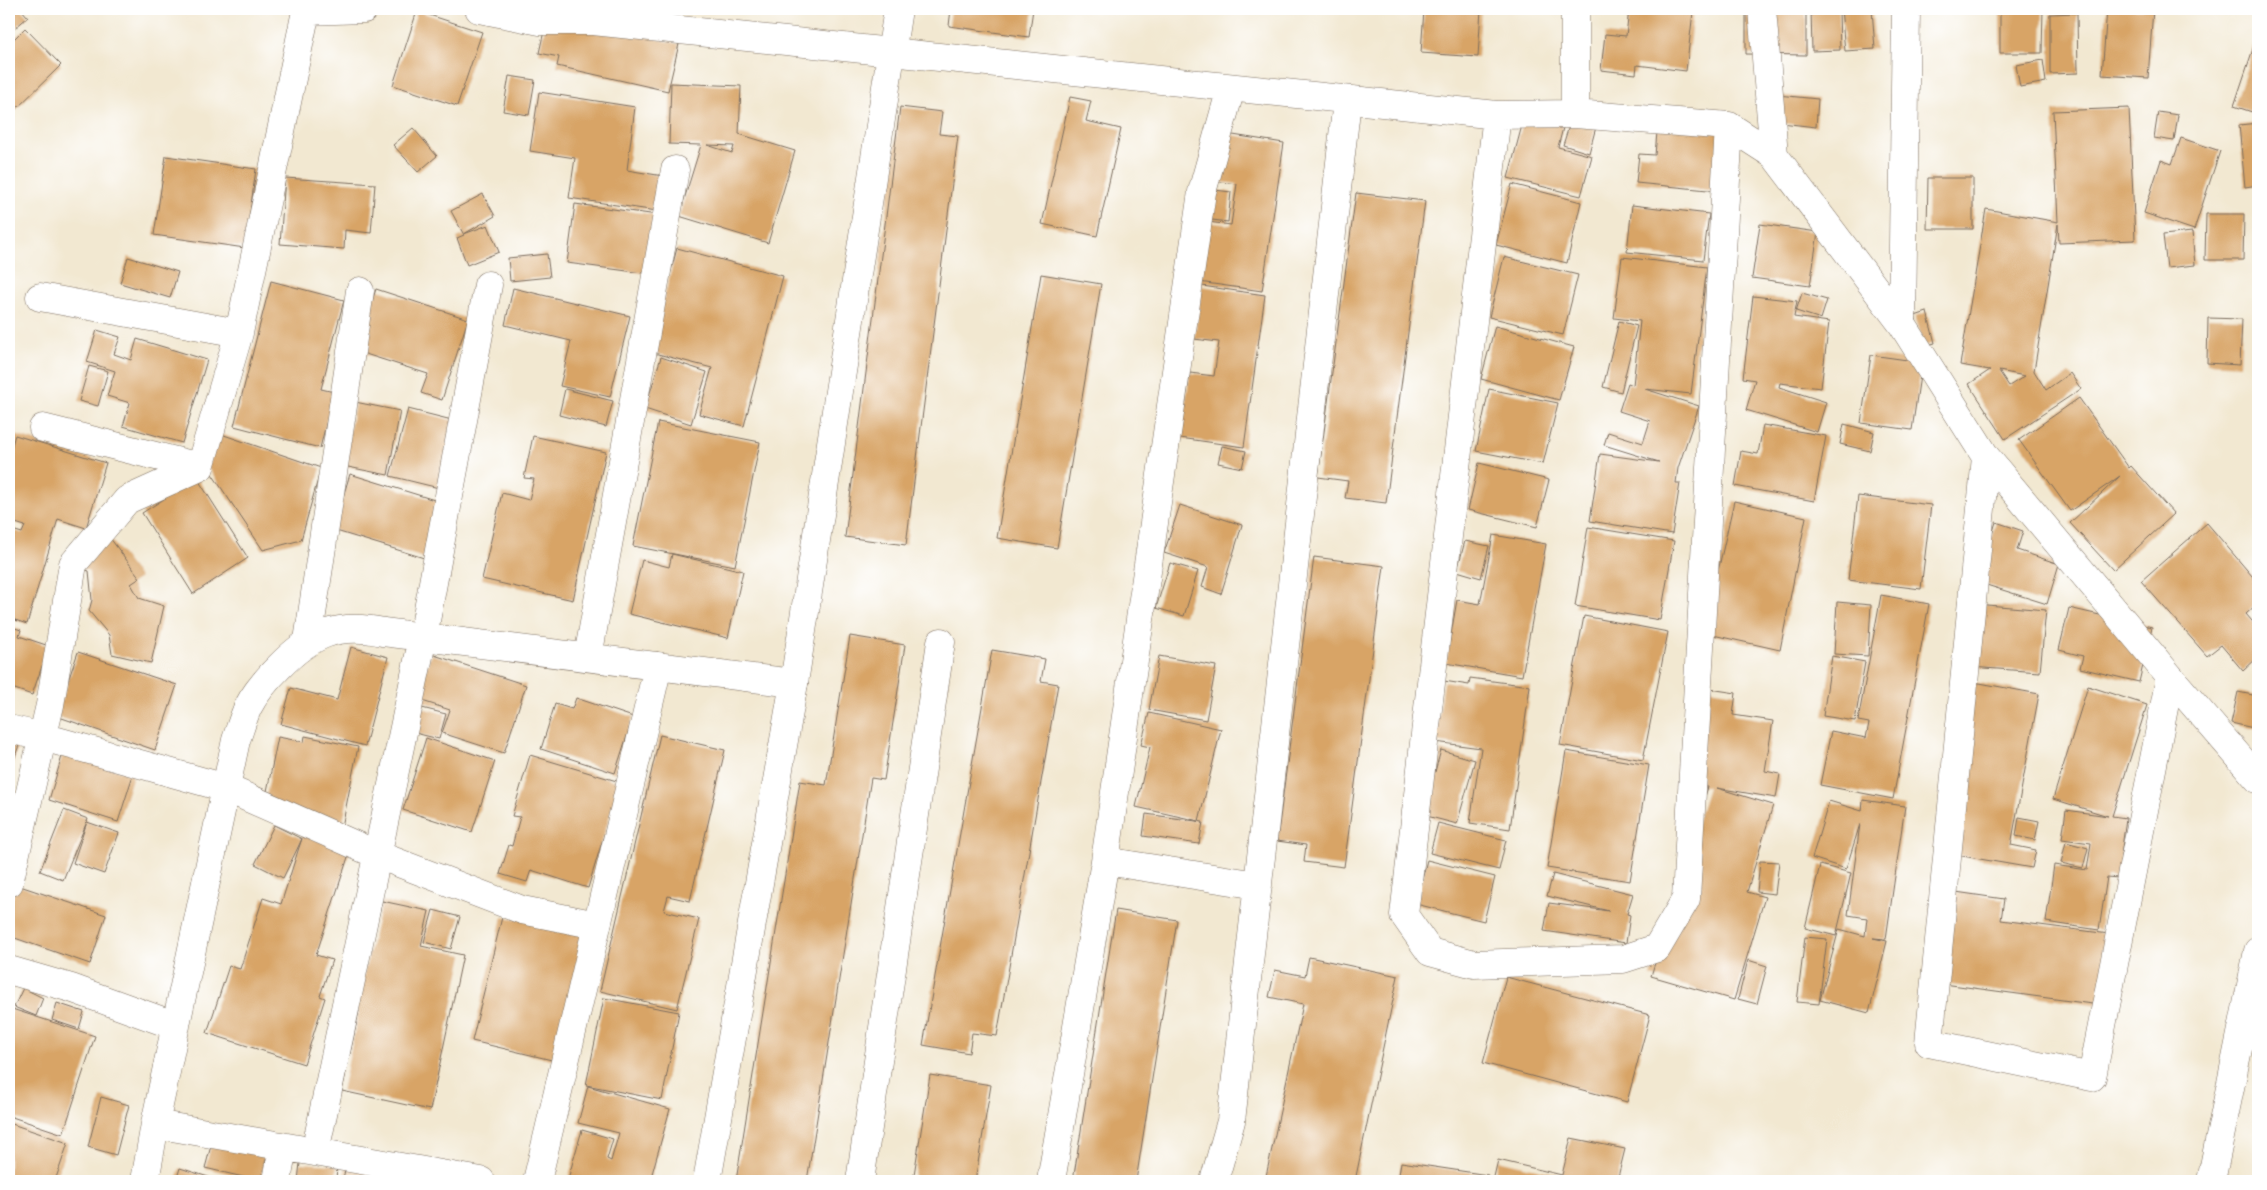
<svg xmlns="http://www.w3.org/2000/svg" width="2267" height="1190" font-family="'EB Garamond',serif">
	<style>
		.building { fill: #d8a466; fill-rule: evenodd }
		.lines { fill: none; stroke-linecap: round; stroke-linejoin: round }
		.minor-casing { stroke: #7b6c5d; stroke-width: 29 }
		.tertiary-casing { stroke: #7b6c5d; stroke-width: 29 }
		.minor { stroke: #fff; stroke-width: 28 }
		.tertiary { stroke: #fff; stroke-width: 28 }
	</style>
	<rect width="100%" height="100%" fill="#fff"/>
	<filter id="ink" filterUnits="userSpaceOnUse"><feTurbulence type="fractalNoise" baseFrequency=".02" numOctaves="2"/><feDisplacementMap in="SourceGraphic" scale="10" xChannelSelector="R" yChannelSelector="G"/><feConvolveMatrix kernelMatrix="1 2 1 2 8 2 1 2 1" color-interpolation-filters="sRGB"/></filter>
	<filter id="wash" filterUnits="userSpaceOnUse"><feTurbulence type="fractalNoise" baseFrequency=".0096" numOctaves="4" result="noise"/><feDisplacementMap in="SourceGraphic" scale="20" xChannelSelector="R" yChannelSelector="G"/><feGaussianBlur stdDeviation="1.12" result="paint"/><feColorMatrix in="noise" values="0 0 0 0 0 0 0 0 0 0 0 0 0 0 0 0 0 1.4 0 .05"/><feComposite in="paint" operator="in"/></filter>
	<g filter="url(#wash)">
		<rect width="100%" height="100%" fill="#f2e8d1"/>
		<g id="blocks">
			<!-- building -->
			<path class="building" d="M9 9H21L28 17 9 33Z
				M549 9 636 34 679 44 668 91 557 66 559 57 539 53Z
				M951 9H1033L1029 37 949 26Z
				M1424 9H1481L1478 57 1421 53Z
				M1629 9H1663L1693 12 1686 71 1637 65 1636 74 1601 70 1605 34 1626 36Z
				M1746 9H1806V55L1746 54Z
				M1811 9H1839L1840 50 1812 51Z
				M1841 9H1872L1875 49 1845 51Z
				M2000 9H2043L2042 53H2000Z
				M2107 9H2153L2148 78 2102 75Z
				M417 11 482 32 457 106 393 85Z
				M2077 13 2078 73 2050 74V14Z
				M25 28 61 65 9 116V44Z
				M2255 43 2258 44V114L2234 106Z
				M2043 60 2046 82 2020 87 2016 65Z
				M509 76 535 80 529 115 503 111Z
				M671 83 741 86 739 134 795 151 768 243 679 216 701 145 669 144ZM707 145 734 146 732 153Z
				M539 92 635 107 627 170 663 176 657 211 569 198 575 158 530 151Z
				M1767 94 1818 99 1816 127 1764 121Z
				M1070 97 1091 101 1086 121 1121 129 1097 236 1042 224Z
				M900 107 942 112 939 134 958 136 906 545 845 537Z
				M2129 108 2135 240 2059 243 2058 224 2034 371 2046 390 2070 373 2081 389 2005 439 1969 384 1990 370 1960 365 1986 209 2058 222 2053 111ZM1999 371 2025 376 2009 386Z
				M1659 109 1724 115 1718 191 1636 183 1639 154 1655 155Z
				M2158 112 2178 115 2174 141 2154 138Z
				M1525 114 1564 124 1558 147 1592 156 1581 196 1508 178Z
				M1571 120 1596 127 1589 153 1563 145Z
				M2258 123V185L2245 187 2239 125Z
				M413 128 437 156 418 172 393 145Z
				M1220 133 1284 143 1262 291 1199 282 1208 222 1231 225 1237 184 1213 181Z
				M2181 138 2220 151 2194 230 2144 213 2161 160 2172 164Z
				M166 156 256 169 245 248 154 235Z
				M285 178 375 184 371 233 345 230 344 249 280 244Z
				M1928 178H1973V229H1927Z
				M1512 184 1581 202 1567 263 1496 245Z
				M1207 189 1231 192 1228 222 1204 219Z
				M1356 193 1425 201 1386 503 1345 498 1348 481 1318 477Z
				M483 194 495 216 464 234 488 225 499 252 467 265 457 238 464 235 451 211Z
				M575 204 658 215 650 274 567 263Z
				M1632 205 1709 214 1703 260 1627 252Z
				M2206 214H2244L2243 260H2205Z
				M1760 224 1818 232 1810 286 1752 278Z
				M2192 232 2195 265 2167 268 2163 235Z
				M677 248 783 276 744 426 699 414 712 368 650 352Z
				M547 254 550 277 510 281 508 258Z
				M128 257 178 272 170 298 120 283Z
				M1504 257 1578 275 1563 335 1489 317Z
				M1622 257 1707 267 1691 394 1645 389 1699 406 1678 468 1676 483H1680L1672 534 1590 521 1600 454 1659 462 1604 445 1608 432 1643 443 1650 421 1619 411 1628 383 1633 385 1640 321 1614 318Z
				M1041 274 1101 284 1057 548 997 538Z
				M271 281 344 300 321 389 334 392 320 448 234 426Z
				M1202 286 1265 295 1244 447 1180 438 1190 373 1214 376 1219 342 1194 339Z
				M513 288 630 316 610 397 560 386 571 341 505 325Z
				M376 289 468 319 442 400 421 393 428 374 356 351Z
				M1802 293 1827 300 1821 319 1796 311Z
				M1753 296 1797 301 1794 317 1829 322 1821 388 1780 383 1779 387 1826 402 1817 432 1746 410 1755 380 1743 378Z
				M1927 312 1935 343 1924 346 1915 316Z
				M2208 318 2242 319 2240 365 2207 363Z
				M1619 321 1637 326 1621 392 1603 387Z
				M1495 326 1574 347 1559 400 1481 379Z
				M97 330 120 337 114 354 131 360 137 339 207 360 182 443 123 426 130 403 107 396 115 371 87 362Z
				M1871 355 1922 362 1912 430 1861 423Z
				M661 357 707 372 691 424 645 409Z
				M89 366 108 371 98 406 79 401Z
				M565 389 613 401 606 427 559 415Z
				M1489 389 1558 403 1543 464 1476 451Z
				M2079 398 2129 468 2131 466 2174 514 2113 570 2070 523 2120 476 2070 511 2019 440Z
				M355 402 400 411 388 475 343 466Z
				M408 409 456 421 439 488 390 476Z
				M658 422 760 442 735 566 633 546Z
				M1844 424 1874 432 1870 451 1840 444Z
				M1763 425 1826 436 1814 501 1735 486 1741 451 1758 454Z
				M218 433 321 468 301 540 263 550 208 468Z
				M15 435 106 463 86 528 58 519 27 624 9 618V529L22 533 25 526 9 521V455Z
				M533 436 606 452 573 600 482 579 502 493 529 500 534 479 524 478Z
				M1222 446 1246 451 1242 468 1218 463Z
				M1479 463 1549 480 1537 527 1468 510Z
				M350 474 441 502 424 558 333 530Z
				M197 478 248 558 193 594 142 513Z
				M1858 496 1931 505 1921 589 1848 580Z
				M1734 501 1806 517 1780 650 1704 633Z
				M1180 505 1242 525 1221 594 1202 587 1208 567 1164 553Z
				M1996 522 2023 531 2017 550 2059 564 2047 604 1977 582Z
				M2207 523 2258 583V603L2246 614 2258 628V657L2243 671 2221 645 2207 656 2141 581Z
				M1588 527 1674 541 1660 620 1575 606Z
				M1493 535 1546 544 1522 676 1446 663 1457 600 1480 604Z
				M110 538 140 578 131 584 139 598 164 606 151 663 112 654 109 635 89 611 92 600 89 571 81 568Z
				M1465 541 1489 546 1481 578 1457 571Z
				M672 554 743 571 728 638 629 614 642 560 669 567Z
				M1314 557 1384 566 1344 867 1304 862 1306 845 1277 841Z
				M1170 563 1198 571 1184 616 1156 608Z
				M1881 595 1929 604 1893 799 1820 785 1831 731 1866 738 1869 723 1858 721Z
				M1837 602 1871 605 1868 656 1834 654Z
				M1975 604 2046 610 2040 672 1970 667Z
				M2069 608 2152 627 2139 682 2080 668 2083 656 2059 650Z
				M1584 616 1668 632 1643 760 1560 745Z
				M9 626 21 630 19 636 49 646 32 695 9 687Z
				M850 636 905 645 884 780 871 778 807 1181H736L800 781 826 785Z
				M351 647 388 657 365 746 281 724 291 688 337 700Z
				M992 650 1045 659 1041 681 1058 684 997 1036 972 1033 969 1053 923 1045Z
				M78 652 177 685 155 750 56 716Z
				M431 654 526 685 504 753 442 733 450 710 416 699Z
				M1159 656 1216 666 1206 720 1149 710Z
				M1832 656 1865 662 1855 721 1823 716Z
				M1470 678 1530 686 1510 829 1470 823 1481 748 1435 742 1444 681 1469 685Z
				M1974 682 2039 694 2011 845 2036 850 2032 868 1945 853Z
				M2088 686 2147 705 2112 816 2126 818 2118 878 2107 877 2099 930 2046 922 2054 865 2087 870 2091 843 2062 839 2066 810 2108 816 2053 799Z
				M1710 689 1736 693 1733 715 1773 721 1765 771 1780 774 1776 798 1717 788 1773 805 1747 892 1765 897 1734 1000 1651 976 1708 787 1695 785Z
				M2238 692 2258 696V729L2231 723Z
				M576 698 633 717 615 773 541 749 555 704 572 709Z
				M418 707 446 714 439 739 411 732Z
				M1149 713 1221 729 1199 821 1136 807 1150 747 1141 745Z
				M660 735 725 750 690 901 668 896 664 911 699 919 677 1009 600 991Z
				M305 736 358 747 342 827 263 811 278 737 304 742Z
				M426 738 495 761 472 832 403 810Z
				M9 741 19 745 9 774Z
				M1441 750 1475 760 1457 824 1423 815Z
				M1566 751 1649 765 1630 881 1547 868Z
				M63 753 133 775 118 822 49 800Z
				M530 755 620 782 588 888 531 870 527 882 500 874 509 845 512 846 520 817 512 816Z
				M1863 800 1905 806 1886 939 1873 938 1887 941 1869 1013 1820 1000 1839 929 1865 936 1867 918 1848 915 1860 824 1846 869 1812 858 1829 801 1862 811Z
				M64 810 88 819 63 880 40 871Z
				M1146 814 1203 822 1199 844 1143 836Z
				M2019 817 2039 821 2035 840 2016 836Z
				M87 822 119 833 104 874 73 863Z
				M1438 823 1506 840 1499 870 1430 853Z
				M274 825 302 839 283 878 255 864Z
				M303 835 350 851 316 955 332 960 320 996 325 998 304 1064 207 1033 229 966 240 969 263 898 281 904Z
				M2066 842 2088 848 2083 868 2061 863Z
				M1427 860 1495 877 1484 921 1416 904Z
				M1760 861 1779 862 1775 894 1757 892Z
				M1820 865 1851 873 1836 936 1805 928Z
				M1553 874 1633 894 1627 914 1630 915 1626 943 1544 931 1549 903 1609 911 1547 896Z
				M17 885 106 915 90 964 9 936V908Z
				M1942 890 2004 899 2001 920 2117 935 2107 1006 1929 982Z
				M382 901 429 911 421 946 463 955 430 1110 342 1091 359 1011 355 1010Z
				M433 910 460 917 451 949 424 942Z
				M1116 910 1177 920 1136 1181H1073Z
				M502 917 588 928 556 1061 472 1041Z
				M1805 937 1827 939 1819 1004 1797 1002Z
				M1309 957 1398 976 1355 1181H1265L1303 1004 1269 997 1275 970 1305 976Z
				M1748 960 1767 966 1757 1004 1738 999Z
				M1506 977 1650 1015 1627 1102 1483 1063Z
				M23 988 43 998 36 1016 14 1007Z
				M604 998 679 1012 662 1100 586 1085Z
				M57 1003 84 1012 79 1029 52 1020Z
				M12 1009 95 1036 63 1134 9 1116V1020Z
				M930 1075 991 1085 975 1181H913Z
				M588 1086 670 1109 650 1181H576L568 1179 582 1130 613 1139 607 1159 611 1161 619 1133 578 1123Z
				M101 1097 129 1105 116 1155 88 1147Z
				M9 1123 68 1143 55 1181H9Z
				M1571 1138 1625 1149 1617 1181H1493L1498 1160 1562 1175Z
				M212 1142 267 1156 260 1181 205 1168Z
				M348 1161 396 1176 394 1181H342Z
				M1401 1162 1488 1175 1487 1181H1398Z
				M300 1163 337 1165 336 1181H298Z
				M180 1168 221 1181H176Z"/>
		</g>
	</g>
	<g filter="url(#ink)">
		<use href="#blocks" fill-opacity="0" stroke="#7b6c5d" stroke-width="1"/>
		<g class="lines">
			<!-- minor casing -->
			<g class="minor-casing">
				<path id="minor" d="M479 9 540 21H593L1497 115 1575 114 1729 126 1774 155 1902 324 1986 457 2170 677 2258 779
					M1762 9 1774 155
					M1575 114V9
					M1497 115 1404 915 1430 952 1474 964 1623 959 1657 948 1686 899 1729 126
					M40 297 239 333
					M1902 324 1906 9
					M43 428 200 467
					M1986 457 1929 1043 2092 1077 2170 677
					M308 641 360 291
					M588 657 675 170
					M9 729 43 737 226 788 378 855 522 910 597 925
					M1105 861 1258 885
					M9 883 50 705 73 564 127 500 200 467 239 333 306 11 364 9
					M9 970 71 988 176 1026
					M155 1124 481 1181
					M315 1152 423 637 488 285
					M145 1181 155 1124 236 740C240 729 243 718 248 707 255 693 267 679 279 667 310 635 337 622 383 632L794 683
					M277 1181 283 1147
					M537 1181 658 666
					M860 1181 941 642
					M1051 1181 1105 861 1202 192 1231 88
					M1214 1181 1231 1121 1347 101
					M2211 1181 2258 951"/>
			</g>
			<!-- tertiary casing -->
			<g class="tertiary-casing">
				<path id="tertiary" d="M707 1181 794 683 898 9"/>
			</g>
			<!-- minor -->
			<use href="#minor" class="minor"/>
			<!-- tertiary -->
			<use href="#tertiary" class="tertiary"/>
		</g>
	</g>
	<!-- margin -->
	<rect width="2267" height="1190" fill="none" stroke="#fff" stroke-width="30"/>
</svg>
